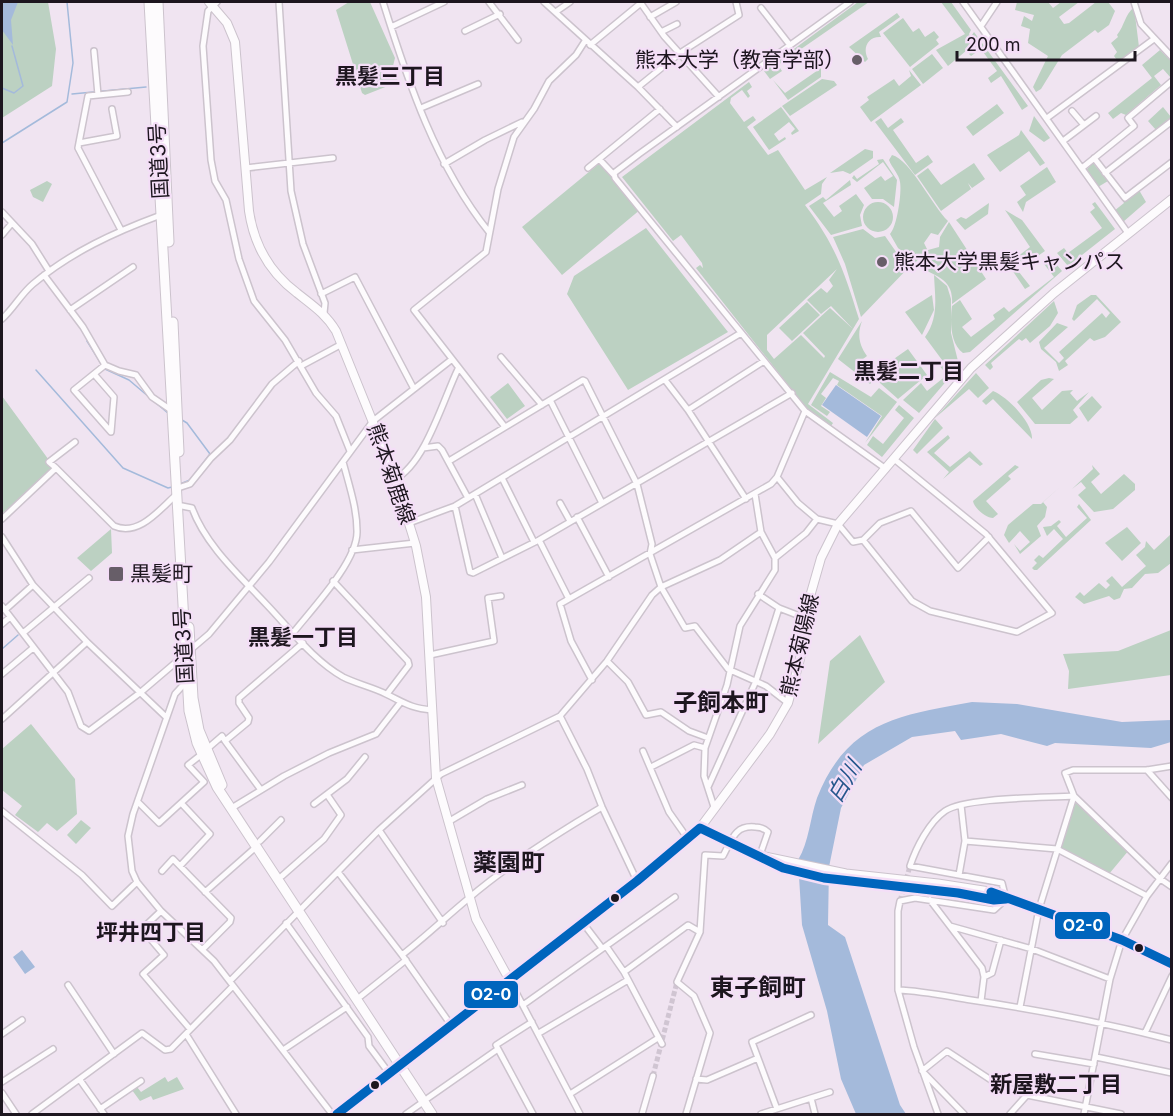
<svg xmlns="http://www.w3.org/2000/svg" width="1173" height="1116" font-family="Inter,'Noto Sans JP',sans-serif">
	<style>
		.green { fill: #bcd1c2; fill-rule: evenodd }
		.water { fill: #a4badb }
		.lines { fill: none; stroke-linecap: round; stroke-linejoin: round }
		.stream { stroke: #a4badb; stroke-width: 1.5 }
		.minor-tunnel { stroke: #d0c5d2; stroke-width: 5; stroke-dasharray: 5 2.5; stroke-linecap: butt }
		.minor-casing { stroke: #ccc3cd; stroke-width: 8 }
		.tertiary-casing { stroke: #ccc3cd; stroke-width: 9 }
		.secondary-casing { stroke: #ccc3cd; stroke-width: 10 }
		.primary-casing { stroke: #ccc3cd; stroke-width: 10 }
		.trunk-casing { stroke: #ccc3cd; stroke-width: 11 }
		.minor { stroke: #fdfbfd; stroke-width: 5 }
		.tertiary { stroke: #fdfbfd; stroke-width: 7 }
		.secondary { stroke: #fdfbfd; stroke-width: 8 }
		.primary { stroke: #fdfbfd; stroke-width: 8 }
		.trunk { stroke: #fdfbfd; stroke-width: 9 }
		.bus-1-casing { stroke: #f4def7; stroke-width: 14 }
		.bus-1 { stroke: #0065bd; stroke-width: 9 }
		.poi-dot { fill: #675e68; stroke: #f4def7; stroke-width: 2 }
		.bus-dot { fill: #1d161f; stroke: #f4def7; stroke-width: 2 }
		.labels { text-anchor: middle; stroke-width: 4.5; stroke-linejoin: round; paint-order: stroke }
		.poi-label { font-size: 21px; fill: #1d161f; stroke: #f4def7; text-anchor: start }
		.street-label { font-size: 21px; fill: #1d161f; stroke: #f4def7 }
		.neighbourhood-label { font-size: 22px; font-weight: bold; fill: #1d161f; stroke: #f4def7 }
		.water-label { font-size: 22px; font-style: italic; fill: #25578c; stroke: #f4def7 }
		.quarter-label { font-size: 24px; font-weight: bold; fill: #1d161f; stroke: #f4def7 }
		.line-badge { stroke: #f4def7; stroke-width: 2 }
		.badge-label { font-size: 16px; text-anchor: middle; font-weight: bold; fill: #fff }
	</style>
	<rect width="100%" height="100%" fill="#f0e4f1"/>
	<!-- green -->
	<path class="green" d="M2 2H48L56 49 52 86 2 118Z
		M349 2H370L395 58 393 66 398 82 365 95 362 93 336 10Z
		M858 2H869L778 65 782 71 770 79 764 71Z
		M941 2H951L971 30 969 34 973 45 948 66 936 50 965 34Z
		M1017 2H1048L1053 8 1061 2H1079L1059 17 1064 24 1069 23 1096 2H1108L1115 11 1109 25 1098 33 1095 30 1062 55 1041 89 1036 92 1033 87 1048 56 1028 43 1030 29 1021 26 1024 16 1032 21 1034 15 1015 10Z
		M1134 7 1139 47 1119 63 1114 56 1117 52 1111 43 1118 37 1117 35C1125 25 1124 16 1134 7Z
		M897 13 900 17 879 32 881 37C868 36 862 48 868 59L865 62 849 47Z
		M903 18 913 32 919 28 925 37 934 31 939 37 936 40 939 44 910 67 883 33Z
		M974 32 1028 106 1022 110 1001 76 991 83 988 78 997 71 981 49 971 56 969 54 977 45 972 35Z
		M1160 50 1171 61V78L1163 69 1154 76 1161 85 1126 115 1121 113 1113 119 1108 113 1152 78 1142 65Z
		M932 54 943 68 923 84 912 69Z
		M821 68V77L788 100 773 80 785 93Z
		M909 70 921 85 871 122 860 107 869 100 867 97 894 79 899 86 911 76Z
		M822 79 834 81 837 85 790 116 782 106Z
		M749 82 752 87 747 91 750 96 748 98 742 90 731 98 730 103 744 122 753 116 756 120 747 127 768 155 778 150 805 190 827 177 822 184 821 194 805 205C836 246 844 271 859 319L808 404 833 423 831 426 807 409 696 268 700 265 703 268 702 263 681 235 673 241 622 177ZM837 269 829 280 833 286 827 293 821 288 807 300 821 314 831 306 853 329 830 308 803 333 825 356 824 358 801 335 774 359 767 350V335Z
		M997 104 1004 113 973 136 966 127Z
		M781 107 799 131 792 135 791 133 795 129 789 122 774 134 779 141 785 137 786 139 769 150 753 127Z
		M1163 107 1171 117 1156 130 1148 121Z
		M1034 116 1050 138 1044 142 1029 131Z
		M881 118 888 128 901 118 904 122 893 130 916 163 928 155 933 162 915 175 875 122Z
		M1021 130 1045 163 1040 166 1029 151 1000 172 987 155 1019 135Z
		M865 149 873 151V158L850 174 843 171 830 173Z
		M892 155C910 159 933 207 948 221L938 235 931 233 924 243 927 249 915 263 898 248 890 234C897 227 902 192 900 182 899 174 892 168 889 160Z
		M883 159 897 180 894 207 883 199H872L864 188 881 176 885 181 893 176 883 162 857 182 852 178 854 175 857 179 879 164 877 160Z
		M601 162 641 209 562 275 522 227Z
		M974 163 985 179 972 188 968 183 971 189 941 211 917 176 928 168 941 185Z
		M1093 163 1108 181 1098 187 1086 170Z
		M1047 167 1056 182 1026 202 1023 212 1017 202 1026 195 1020 186Z
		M850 180 851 185 823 203 834 217 842 211 839 206 856 194 864 205 860 215 862 226 831 235 809 206 823 197 826 200Z
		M47 181 52 184 43 202 33 197 30 190Z
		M1139 190 1146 202 1123 222 1114 211 1124 203 1122 200Z
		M1095 202 1115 229 1068 266 1057 253 1064 248 1068 253 1102 228 1090 212 1095 208 1092 204Z
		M863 217a15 15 0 1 1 30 0a15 15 0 1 1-30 0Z
		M989 203 988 214 965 230 956 220 961 217 966 219Z
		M1005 210 1022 220 1045 251 1029 262 1026 258 1015 267 1030 286 1025 289 1008 264 1030 247Z
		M949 222 986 279 952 304C954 278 935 277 917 265L928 250 939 247 940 237Z
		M646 228 728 332 628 390 567 294 574 276Z
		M863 229 875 238 885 236 899 256 911 265 861 317 845 264 833 237Z
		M1051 258 1062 271 970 352 963 353C950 344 950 321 952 306L960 300 972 319 962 327 971 337 995 319 993 315 1004 307 1009 312 1054 277 1044 264Z
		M934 275 947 286 951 299V333L958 361 955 371 919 413 903 400 921 383 927 391 947 375 938 364 942 360 925 337C939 317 935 298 934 275Z
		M932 295 934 310 922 335 905 312Z
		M1091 295H1096L1121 322 1105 337 1094 341 1090 338 1065 361 1068 365 1059 371 1056 362 1041 349 1039 342 1057 323 1068 327 1044 348 1059 363 1064 358 1059 352 1102 313 1106 318 1110 313 1097 299 1074 321 1072 319 1077 305Z
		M1054 301 1058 313 1050 326 1030 343 1026 338 1022 341 1019 339 991 363 993 367 990 370 985 365Z
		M807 302 820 315 792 341 779 328Z
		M862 321C857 334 859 345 867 356L859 362 872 382 870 384 838 359Z
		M908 349 927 375 898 399 871 375Z
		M830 372 871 397 879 388 897 402 865 443 882 416 837 385 839 381 833 378 821 394 826 398 821 406 830 412 827 416 811 405Z
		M976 373 989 388 978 398 969 389 935 418Z
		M1049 378 1054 379 1032 398 1042 410 1062 391 1073 390 1070 393 1077 401 1089 392 1073 410 1078 417 1070 424H1035L1017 402 1041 380Z
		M508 383 525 406 507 419 490 397Z
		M993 391C1008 397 1033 423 1032 439L993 399 986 405 982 401Z
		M2 396 54 467 2 514Z
		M1092 396 1102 407 1088 422 1079 408Z
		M899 405 914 418 882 457 867 445 873 436 883 444 904 418 895 410Z
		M935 419 943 428 917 454 913 450Z
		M948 435 950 438 934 453 950 467 970 451 983 464 980 466 969 457 943 479 949 472 927 452Z
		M1015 465 1019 467 1008 476 1011 479 986 501 998 514 993 518C986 518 974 508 973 501Z
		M1092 465 1100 474 1091 482 1101 494 1124 474 1135 484V490L1113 509 1094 512 1078 495 1086 488 1081 482 1072 489 1093 469Z
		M1060 487 1043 502 1047 507 1045 517 1037 526 1041 536 1020 554 1014 544 1020 551 1030 542 1020 531 1009 543 1004 535 1008 525 1033 504H1041Z
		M1079 504 1091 520 1037 570H1034L1032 568 1037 563 1034 560 1039 555 1043 558 1063 539 1054 529 1047 536 1043 527 1051 526 1059 520 1061 522 1057 526 1066 537 1087 518 1077 507Z
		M1127 527 1141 543 1122 561 1105 543Z
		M111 529 112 553 91 571 77 558Z
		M1171 534V563L1158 573 1145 574 1132 588 1124 589 1120 598 1114 600 1109 596 1084 604 1075 597 1080 592 1084 596 1099 583 1106 589 1110 585 1106 581 1112 576 1122 587 1146 566 1136 555 1145 547 1146 541 1154 550Z
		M1171 630V675L1068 689 1069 671 1063 654 1118 651Z
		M860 635 885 682 818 744 830 661Z
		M31 724 75 779 77 814 57 831 47 823 38 832 15 815 22 806 2 790V749Z
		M1074 796 1129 850 1109 874 1057 849Z
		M81 820 91 828 76 844 67 835Z
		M165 1077 168 1082 177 1077 184 1089 153 1100 151 1096 140 1101 132 1090 137 1087 141 1092Z"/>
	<!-- water -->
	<path class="water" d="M2 2H18L11 20 13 45 2 30Z
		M836 385 881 416 867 437 822 405Z
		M972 702 1017 704 1122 722 1171 720V742L1151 748 1055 743 1047 746 1001 734 961 740 955 731 912 737 864 765 841 808 829 867 828 925 845 937 900 1105 906 1114H856L841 1079 827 1011 802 925 798 860C809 842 810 818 817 798 847 722 899 715 972 702Z
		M22 950 35 967 25 974 13 957Z"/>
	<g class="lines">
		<!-- stream -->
		<path class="stream" d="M2 88 14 93 23 86 12 46
			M72 94 146 87
			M2 143 67 102 73 63 67 2
			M87 341 102 365
			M105 369 129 380 169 414
			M36 370 123 468 168 488 172 487
			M180 484 190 480 210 454 187 423 182 420
			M2 649 18 635"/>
		<!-- minor-tunnel -->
		<path class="minor-tunnel" d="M900 901 910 866
			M653 1076 677 982"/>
		<!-- minor casing -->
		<g class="minor-casing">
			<path id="minor" d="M217 2 208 11 203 46 211 160 215 181 226 200 239 259 254 301 285 340 316 393 336 416 350 451
				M279 2 291 191 303 244 325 303 324 313
				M383 2C408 82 436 166 489 232
				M489 2 518 40
				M544 2 638 87 677 127
				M640 2 664 36 719 97
				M850 2 639 154 614 173 615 178 805 411 886 469
				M963 2 1128 233
				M1134 2 1141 24 1172 57
				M761 8 789 44
				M557 11 570 2
				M650 17 676 2
				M981 26 997 2
				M391 27 444 2
				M465 31 500 14
				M661 32 677 24
				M590 45 641 3
				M94 51 98 95
				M638 87 680 53 739 15 736 2
				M421 108 478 84
				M1072 111 1084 125
				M1047 118 1154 39
				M1063 141 1096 116
				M79 143 117 136 112 109
				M1094 158 1125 198 1172 162
				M599 159 614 175
				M444 164 485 140 522 122
				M246 168 333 158
				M588 168 660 109
				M1082 168 1134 126 1128 118 1172 81
				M1105 173 1172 121
				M2 212 32 244 49 271
				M121 230 78 148 88 96 128 92
				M2 235 12 223
				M44 275 83 327 105 365 119 371 136 375 152 397 171 410
				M321 294 355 277 414 389
				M70 310 133 267
				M2 319C14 308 21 294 33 284 71 252 115 232 161 215
				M501 357 542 405
				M301 366 342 344
				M94 374 114 397 111 432 74 390 105 365
				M665 380 688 410 746 499
				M550 400 602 503
				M688 410 764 361
				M505 427 414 310 486 252 498 189 514 137 534 109 549 81 576 55 585 41
				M423 448 438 446 442 450 468 498
				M449 461 583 380 585 381 637 484 652 544 650 554 661 587 685 628 695 626 728 669 766 686 788 703
				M56 468 49 462 75 442
				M777 477 798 503 817 519 838 524 853 542 863 540 912 601 930 611 1017 632 1052 613 986 534 894 459
				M502 478 534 542
				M395 479C425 464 443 400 458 369
				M181 487 190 484 211 458 230 440 272 384 299 361
				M475 494 502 558
				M560 503 570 521
				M182 506 192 508C206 546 240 576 267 605 290 629 314 661 343 677 357 684 372 687 386 694 405 703 410 708 432 710
				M455 506 470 572 473 573 539 540 792 393
				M577 517 609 577
				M2 519 56 468 114 526C139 537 160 509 176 495
				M409 523 455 506 741 333
				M2 537 33 585 87 642 166 717
				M539 540 569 599
				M863 540 880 523 911 511 958 568 989 537
				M352 550 415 543
				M775 558 806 533 817 519
				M333 581 408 661 409 665 387 694
				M758 594 779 608 805 618
				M2 606 68 692 81 726 89 731 141 692 209 634 269 562 373 421 451 360
				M5 610 33 585
				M2 624 10 617
				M23 633 89 578
				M293 633C311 610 358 561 357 531 357 508 349 485 343 462
				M430 655 494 641 488 598 501 596
				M607 661 628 682 646 715 661 712 689 731 708 738
				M2 674 33 648
				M592 680 571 641 560 604 771 484 777 477 805 411
				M186 682 175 694 133 814 128 836 132 871 137 882 161 911 214 961 332 1114
				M560 716 587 769 602 807 637 881
				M2 719 87 642
				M225 741 261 790
				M207 749 222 736 225 741 248 722 249 718 239 703V698L303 643
				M643 751 669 812 688 839
				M1172 766 1147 770H1073L1065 773 1074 796 1159 878 1172 887
				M651 767 694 745 705 748
				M1147 770 1172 798
				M708 787 756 681 779 608
				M138 802 159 823 204 782 188 765 202 754
				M314 804 347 779 365 757
				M235 806 284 776 329 753 376 734 400 703
				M714 807 704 776 705 748 727 685 740 626 775 570V558L761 532 755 494
				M2 811 82 875 112 906 137 882
				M448 822 487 799 522 785
				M379 830 443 923
				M260 841 281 820
				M965 841 1057 849 1147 896
				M180 866 210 834 182 804
				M162 871 173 859 231 918 230 922 203 949
				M338 872 402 955 451 1025
				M959 875 965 841 961 805
				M282 876 324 839 341 815 328 796
				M205 892 256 847
				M930 900 982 968 984 977 981 1001
				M161 911 142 929 164 955 143 974 190 1029
				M286 923 368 1037 369 1046 389 1073
				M583 923 602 948
				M950 926 1032 949 1110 979
				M606 946 624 972 662 1044
				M402 955C425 937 446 917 469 898 509 864 556 834 602 807
				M624 972 688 925 700 932
				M984 977 992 973 1001 940
				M509 979 580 1114
				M230 981 379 830 441 774 560 716 607 661 652 595 661 587 720 560 761 532
				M68 985 114 1054
				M898 990C923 991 946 996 971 1000 1039 1010 1105 1023 1172 1040
				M361 996 406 960
				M523 1005 675 897
				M1020 1007 1039 909 1074 796
				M539 1033 628 980
				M1145 1033 1172 976
				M2 1034 22 1020
				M186 1034 236 1114
				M498 1049 533 1114
				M283 1050 347 1007
				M1035 1054 1094 1064
				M1096 1057 1172 1073
				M922 1071 947 1051 997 1084 1027 1095 1121 1114
				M925 1074 964 1114
				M696 1079 707 1080 758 1058
				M80 1080 104 1114
				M2 1082 53 1049
				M2 1093 16 1114
				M570 1094 658 1038
				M428 1098 498 1049 496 1045 532 1022
				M811 1098 830 1092
				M100 1109 141 1081
				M777 1109 752 1042 811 1015
				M32 1114 142 1033 165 1050 171 1049 232 987
				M406 1114 423 1102
				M642 1114 653 1076
				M686 1114 710 1033 694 996 677 982 700 932 705 855 723 856C732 839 735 825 755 827 761 827 764 828 768 832L760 855
				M761 1114 811 1098 815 1114
				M938 1114 914 1047 898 990V911L900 901 915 898 994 910 1006 899 1002 883 910 866C916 848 929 822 945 811 965 797 1046 798 1074 796
				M1010 1114 1027 1095
				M1084 1114 1110 979 1122 940 1147 896 1172 863"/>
		</g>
		<!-- tertiary casing -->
		<g class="tertiary-casing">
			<path id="tertiary" d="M700 828 783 868 824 878 958 893 994 900 1006 899
				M760 855 846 873 938 883 996 892 1006 899 1039 909 1122 940 1172 964
				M337 1114 399 1066"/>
		</g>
		<!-- secondary casing -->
		<g class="secondary-casing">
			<path id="secondary" d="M399 1066 637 881 700 828 770 734 788 703 800 659 811 593 821 558 838 524 971 368 1054 293 1172 199"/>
		</g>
		<!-- primary casing -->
		<g class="primary-casing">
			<path id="primary" d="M209 2 227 23 235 42 249 211C254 245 269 272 297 293 312 305 326 314 336 331L393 472 416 546 426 597 436 778 476 919 509 979"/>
		</g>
		<!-- trunk casing -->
		<g class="trunk-casing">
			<path id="trunk" d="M149 2 189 711 197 743 217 787 432 1114
				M158 2 169 242
				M173 322 179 452
				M189 627 193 698 199 730 222 785"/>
		</g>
		<!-- minor -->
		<use href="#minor" class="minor"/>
		<!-- tertiary -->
		<use href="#tertiary" class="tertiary"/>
		<!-- secondary -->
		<use href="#secondary" class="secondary"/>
		<!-- primary -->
		<use href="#primary" class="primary"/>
		<!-- trunk -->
		<use href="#trunk" class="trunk"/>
		<!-- bus-1 casing -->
		<g class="bus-1-casing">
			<path id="bus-1" d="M991 892 1122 940 1172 964
				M337 1114 637 881 700 828 783 868 824 878 958 893 994 900 1006 899"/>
		</g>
		<!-- bus-1 -->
		<use href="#bus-1" class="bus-1"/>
	</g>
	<!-- markers -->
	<g class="poi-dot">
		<circle cx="857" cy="60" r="6"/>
		<circle cx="882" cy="262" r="6"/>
		<rect x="108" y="566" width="16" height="16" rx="3"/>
	</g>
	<g class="bus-dot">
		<circle cx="615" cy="898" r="5"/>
		<circle cx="1139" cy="948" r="5"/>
		<circle cx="375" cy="1085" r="5"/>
	</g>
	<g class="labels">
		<!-- poi labels -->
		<g class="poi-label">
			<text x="845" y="67" text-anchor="end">熊本大学（教育学部）</text>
			<text x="894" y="269">熊本大学黒髪キャンパス</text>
			<text x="130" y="581">黒髪町</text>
		</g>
		<!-- street labels -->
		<g class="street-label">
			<text transform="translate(159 161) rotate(-93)" y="7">国道3号</text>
			<text transform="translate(391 474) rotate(71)" y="7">熊本菊鹿線</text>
			<text transform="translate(800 645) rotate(-77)" y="7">熊本菊陽線</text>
			<text transform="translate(184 646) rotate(-93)" y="7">国道3号</text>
		</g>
		<!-- neighbourhood labels -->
		<g class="neighbourhood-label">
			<text x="390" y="84">黒髪三丁目</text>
			<text x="909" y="379">黒髪二丁目</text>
			<text x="303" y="645">黒髪一丁目</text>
			<text x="151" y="940">坪井四丁目</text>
			<text x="1056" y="1092">新屋敷二丁目</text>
		</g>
		<!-- water labels -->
		<g class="water-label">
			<text transform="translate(844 781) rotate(-59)" y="8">白川</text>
		</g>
		<!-- quarter labels -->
		<g class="quarter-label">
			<text x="721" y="711">子飼本町</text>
			<text x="509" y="871">薬園町</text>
			<text x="758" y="996">東子飼町</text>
		</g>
	</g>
	<g class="line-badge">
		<rect x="1054" y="911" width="57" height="29" rx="6" fill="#0065bd"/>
		<rect x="463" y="980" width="56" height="29" rx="6" fill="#0065bd"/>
	</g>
	<g class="badge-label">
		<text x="1083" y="931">O2-0</text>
		<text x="491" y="1000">O2-0</text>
	</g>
	<!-- border -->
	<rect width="1173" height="1116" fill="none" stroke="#1d161f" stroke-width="6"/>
	<!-- scale -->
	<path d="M957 51v9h178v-9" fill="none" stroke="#1d161f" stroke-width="3"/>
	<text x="966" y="51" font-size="18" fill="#1d161f" stroke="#f4def7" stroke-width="4.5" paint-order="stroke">200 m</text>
</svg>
